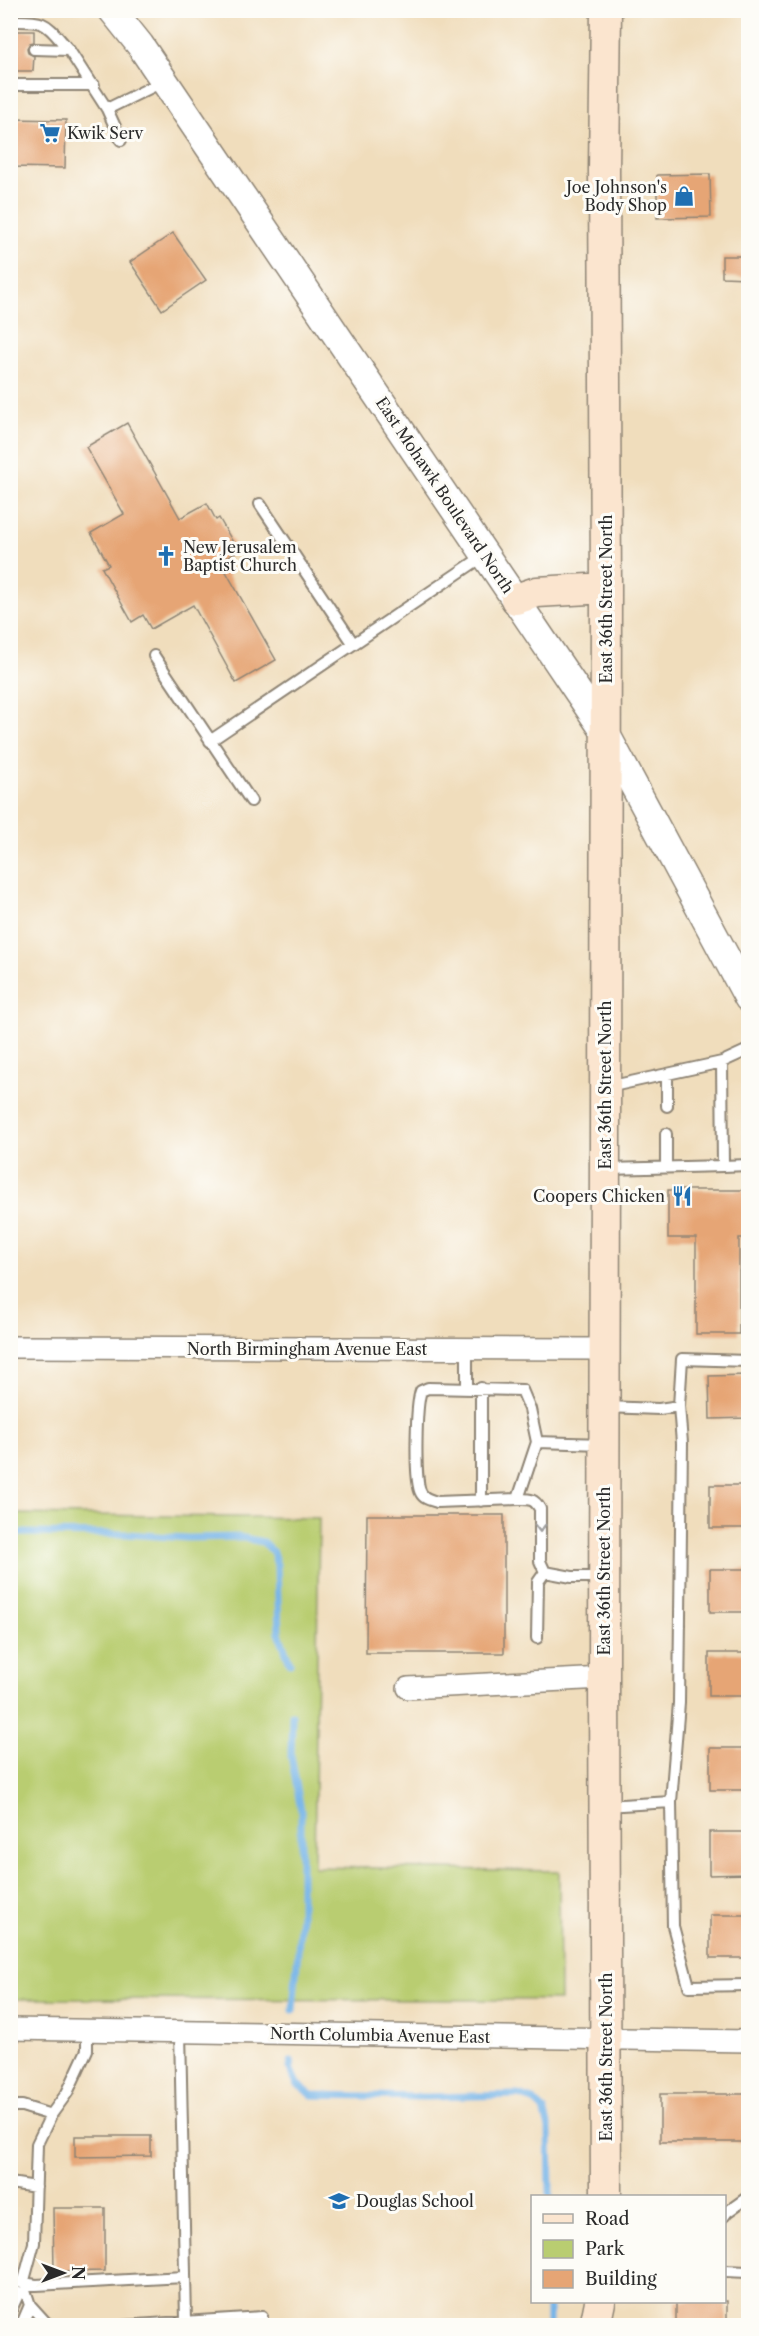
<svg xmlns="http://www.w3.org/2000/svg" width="759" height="2336" font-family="'Libre Caslon Text',serif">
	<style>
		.green { fill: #b9cd71; stroke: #727c4e; stroke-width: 1.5 }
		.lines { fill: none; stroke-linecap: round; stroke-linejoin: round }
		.stream { stroke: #75b4e8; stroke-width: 7 }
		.building { fill: #e6a575 }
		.service-casing { stroke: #8e8474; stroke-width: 14 }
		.minor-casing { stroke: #8e8474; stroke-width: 24 }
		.tertiary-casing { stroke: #8e8474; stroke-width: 30 }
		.secondary-casing { stroke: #8e8474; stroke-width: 33 }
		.service { stroke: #fff; stroke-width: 10 }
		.minor { stroke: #fff; stroke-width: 21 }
		.tertiary { stroke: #fff; stroke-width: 27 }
		.secondary { stroke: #fbe5cf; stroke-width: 30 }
		.oneway { stroke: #a0a0a0 }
		.labels { text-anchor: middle; stroke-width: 6; stroke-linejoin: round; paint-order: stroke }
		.poi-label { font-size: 16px; fill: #2b2b2b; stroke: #fdfcf7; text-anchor: start }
		.street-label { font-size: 16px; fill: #2b2b2b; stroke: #fdfcf7 }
	</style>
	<rect width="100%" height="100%" fill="#fdfcf7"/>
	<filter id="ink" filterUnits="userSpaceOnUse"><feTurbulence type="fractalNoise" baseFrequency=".0167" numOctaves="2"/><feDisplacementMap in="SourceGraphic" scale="12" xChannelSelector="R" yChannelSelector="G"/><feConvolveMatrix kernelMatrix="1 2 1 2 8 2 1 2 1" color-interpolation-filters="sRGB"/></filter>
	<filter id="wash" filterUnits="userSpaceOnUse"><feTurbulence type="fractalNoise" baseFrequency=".008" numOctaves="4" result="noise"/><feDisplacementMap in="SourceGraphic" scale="24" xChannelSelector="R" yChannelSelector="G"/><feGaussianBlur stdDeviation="1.35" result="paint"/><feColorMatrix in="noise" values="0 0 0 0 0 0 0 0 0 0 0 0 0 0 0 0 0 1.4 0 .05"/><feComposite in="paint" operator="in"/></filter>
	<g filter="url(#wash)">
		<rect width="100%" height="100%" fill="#f0ddbc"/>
		<!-- green -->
		<path class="green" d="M11 1514 319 1518 314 1867 559 1871 560 2000 11 1999Z"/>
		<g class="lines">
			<!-- stream -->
			<path class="stream" d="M10 1533 126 1534 187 1538 239 1537 263 1542 273 1552 277 1565 279 1633 290 1663
				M292 1715 291 1756 301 1810V1915L293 2010
				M291 2062 290 2068 297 2084 312 2095 425 2097 518 2095 533 2100 544 2110 549 2128 550 2196
				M549 2326V2302"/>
		</g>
		<g id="blocks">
			<!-- building -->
			<path class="building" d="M10 31H34V42L30 43 27 48 28 53 34 56 33 71H10Z
				M10 119 66 120 65 168 10 167Z
				M710 174 711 217 657 218V175Z
				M173 233 206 280 162 310 130 262Z
				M722 256H748V278L722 277Z
				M127 423 180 518 207 503 216 520 219 518 238 551 220 561 276 660 236 683 193 605 151 629 143 615 132 622 102 568 109 565 91 533 124 514 86 447Z
				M668 1190H748V1238H739V1334H696V1238H668Z
				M748 1375V1418L710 1419 709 1376Z
				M710 1485H748V1528H710Z
				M367 1515H504V1653H366Z
				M710 1569H748V1612H710Z
				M709 1653H748V1696H709Z
				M710 1748H748V1790H710Z
				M709 1832H748V1874L709 1875Z
				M710 1915H748V1958H710Z
				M660 2094H748V2142H660Z
				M75 2136H151V2156L75 2157Z
				M53 2208H105V2271L54 2272Z
				M676 2301H727V2325H676Z"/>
		</g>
	</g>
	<g filter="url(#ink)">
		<use href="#blocks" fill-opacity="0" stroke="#8e8474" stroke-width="1.5"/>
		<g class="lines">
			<!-- service casing -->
			<g class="service-casing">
				<path id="service" d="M10 21C48 20 45 23 69 50
					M34 49 69 50 107 109
					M10 85H94
					M121 140 107 109 164 81
					M260 504 353 643
					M154 656 251 801
					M210 741 485 555
					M667 1074V1106
					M608 1087 722 1062
					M723 1166 748 1165
					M666 1167V1134
					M608 1169 723 1166 722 1062 748 1050
					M467 1350V1388
					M428 1388 522 1390 530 1409 537 1442 518 1499 437 1502C431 1500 424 1499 421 1493 414 1482 416 1404 421 1391Z
					M679 1406 682 1359 748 1361
					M605 1407 659 1409 679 1406 682 1443 679 1703 671 1802
					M537 1442 603 1444
					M518 1499C529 1499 534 1498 540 1509V1561L545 1572
					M481 1501V1388
					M545 1572 572 1577H601
					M537 1638 538 1582 545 1572
					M605 1806 671 1802 673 1926 689 1986 748 1985
					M180 2031 186 2321
					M10 2106H22L51 2115
					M10 2183 36 2187
					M724 2216 727 2212 748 2197
					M724 2271 748 2272
					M10 2281 36 2285 184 2277
					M23 2284 30 2305 49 2326
					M10 2312 23 2284 34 2243 37 2144 51 2115 67 2093 87 2050V2031
					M21 2326 30 2305
					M121 2326 262 2317V2326"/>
			</g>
			<!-- minor casing -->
			<g class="minor-casing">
				<path id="minor" d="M10 1347 604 1349
					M408 1688 604 1678
					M10 2029 748 2041"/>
			</g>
			<!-- tertiary casing -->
			<g class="tertiary-casing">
				<path id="tertiary" d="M112 10 140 45 605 732 748 998"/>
			</g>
			<!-- secondary casing -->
			<g class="secondary-casing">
				<path id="secondary" d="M606 10 604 170 606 588 604 1678 606 2196
					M516 599 537 592 606 588
					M595 2326 600 2302"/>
			</g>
			<!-- service -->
			<use href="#service" class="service"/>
			<!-- minor -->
			<use href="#minor" class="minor"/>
			<!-- tertiary -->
			<use href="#tertiary" class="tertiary"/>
			<!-- secondary -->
			<use href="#secondary" class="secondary"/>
		</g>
		<!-- one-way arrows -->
		<defs><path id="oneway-chevron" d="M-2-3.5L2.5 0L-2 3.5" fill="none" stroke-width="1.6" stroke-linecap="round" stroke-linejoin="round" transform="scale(1.5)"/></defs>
		<use class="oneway" href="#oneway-chevron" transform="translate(540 1528) rotate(90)"/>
	</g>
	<!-- icons -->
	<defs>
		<g id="supermarket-bare" transform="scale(1.62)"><path d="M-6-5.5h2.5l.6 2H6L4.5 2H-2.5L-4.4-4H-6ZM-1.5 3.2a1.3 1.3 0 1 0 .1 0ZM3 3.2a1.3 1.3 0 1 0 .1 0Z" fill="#1f6fb2" stroke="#fdfcf7" stroke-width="2.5" paint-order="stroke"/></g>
		<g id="shop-bare" transform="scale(1.62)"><path d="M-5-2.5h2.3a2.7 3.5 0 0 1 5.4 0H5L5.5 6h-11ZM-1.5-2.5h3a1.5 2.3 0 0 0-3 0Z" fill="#1f6fb2" stroke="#fdfcf7" stroke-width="2.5" paint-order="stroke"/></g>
		<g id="church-bare" transform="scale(1.62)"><path d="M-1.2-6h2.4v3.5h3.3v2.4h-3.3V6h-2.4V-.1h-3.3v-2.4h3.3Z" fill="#1f6fb2" stroke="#fdfcf7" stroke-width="2.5" paint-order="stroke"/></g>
		<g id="restaurant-bare" transform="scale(1.62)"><path d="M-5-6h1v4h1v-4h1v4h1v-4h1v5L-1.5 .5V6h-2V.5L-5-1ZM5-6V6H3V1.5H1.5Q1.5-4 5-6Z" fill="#1f6fb2" stroke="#fdfcf7" stroke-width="2.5" paint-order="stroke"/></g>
		<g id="school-bare" transform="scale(1.62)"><path d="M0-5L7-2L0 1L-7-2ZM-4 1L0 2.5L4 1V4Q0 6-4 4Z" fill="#1f6fb2" stroke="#fdfcf7" stroke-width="2.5" paint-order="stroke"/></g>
	</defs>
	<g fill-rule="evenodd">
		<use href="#supermarket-bare" x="50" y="133"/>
		<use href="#shop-bare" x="684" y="196"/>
		<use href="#church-bare" x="166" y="556"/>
		<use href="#restaurant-bare" x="682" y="1196"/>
		<use href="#school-bare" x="339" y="2201"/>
	</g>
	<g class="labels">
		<!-- poi labels -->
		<g class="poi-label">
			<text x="67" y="139">Kwik Serv</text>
			<text x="667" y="193" text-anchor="end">Joe Johnson's<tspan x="667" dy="18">Body Shop</tspan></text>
			<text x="183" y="553">New Jerusalem<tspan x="183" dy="18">Baptist Church</tspan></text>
			<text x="665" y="1202" text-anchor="end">Coopers Chicken</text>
			<text x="356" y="2207">Douglas School</text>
		</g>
		<!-- street labels -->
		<g class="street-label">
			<text transform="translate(445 495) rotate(56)" y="6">East Mohawk Boulevard North</text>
			<text transform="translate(606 599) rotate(-90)" y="6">East 36th Street North</text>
			<text transform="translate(605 1085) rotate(-90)" y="6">East 36th Street North</text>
			<text x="307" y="1355">North Birmingham Avenue East</text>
			<text transform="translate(604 1571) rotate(-90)" y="6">East 36th Street North</text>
			<text transform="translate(380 2035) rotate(1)" y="6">North Columbia Avenue East</text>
			<text transform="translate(606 2057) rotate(-90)" y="6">East 36th Street North</text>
		</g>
	</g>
	<!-- margin -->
	<rect width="759" height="2336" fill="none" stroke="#fdfcf7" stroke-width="36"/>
	<!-- legend -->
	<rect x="531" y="2195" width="195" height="108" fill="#fdfcf7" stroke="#a9a8a5" stroke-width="1.5"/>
	<rect x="543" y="2214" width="30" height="9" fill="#fbe5cf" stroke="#a9a8a5" stroke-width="1.5"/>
	<text x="585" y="2225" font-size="18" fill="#2b2b2b">Road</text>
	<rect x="543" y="2240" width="30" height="18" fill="#b9cd71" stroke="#a9a8a5" stroke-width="1.5"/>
	<text x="585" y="2255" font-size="18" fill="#2b2b2b">Park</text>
	<rect x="543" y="2270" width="30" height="18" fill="#e6a575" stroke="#a9a8a5" stroke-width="1.5"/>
	<text x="585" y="2285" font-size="18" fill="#2b2b2b">Building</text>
	<!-- north arrow -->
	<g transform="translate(63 2273) rotate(90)" stroke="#fdfcf7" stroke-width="4.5" paint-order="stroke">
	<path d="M0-4.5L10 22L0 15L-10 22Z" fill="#2b2b2b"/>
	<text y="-9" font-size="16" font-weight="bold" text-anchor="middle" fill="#2b2b2b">N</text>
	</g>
</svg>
